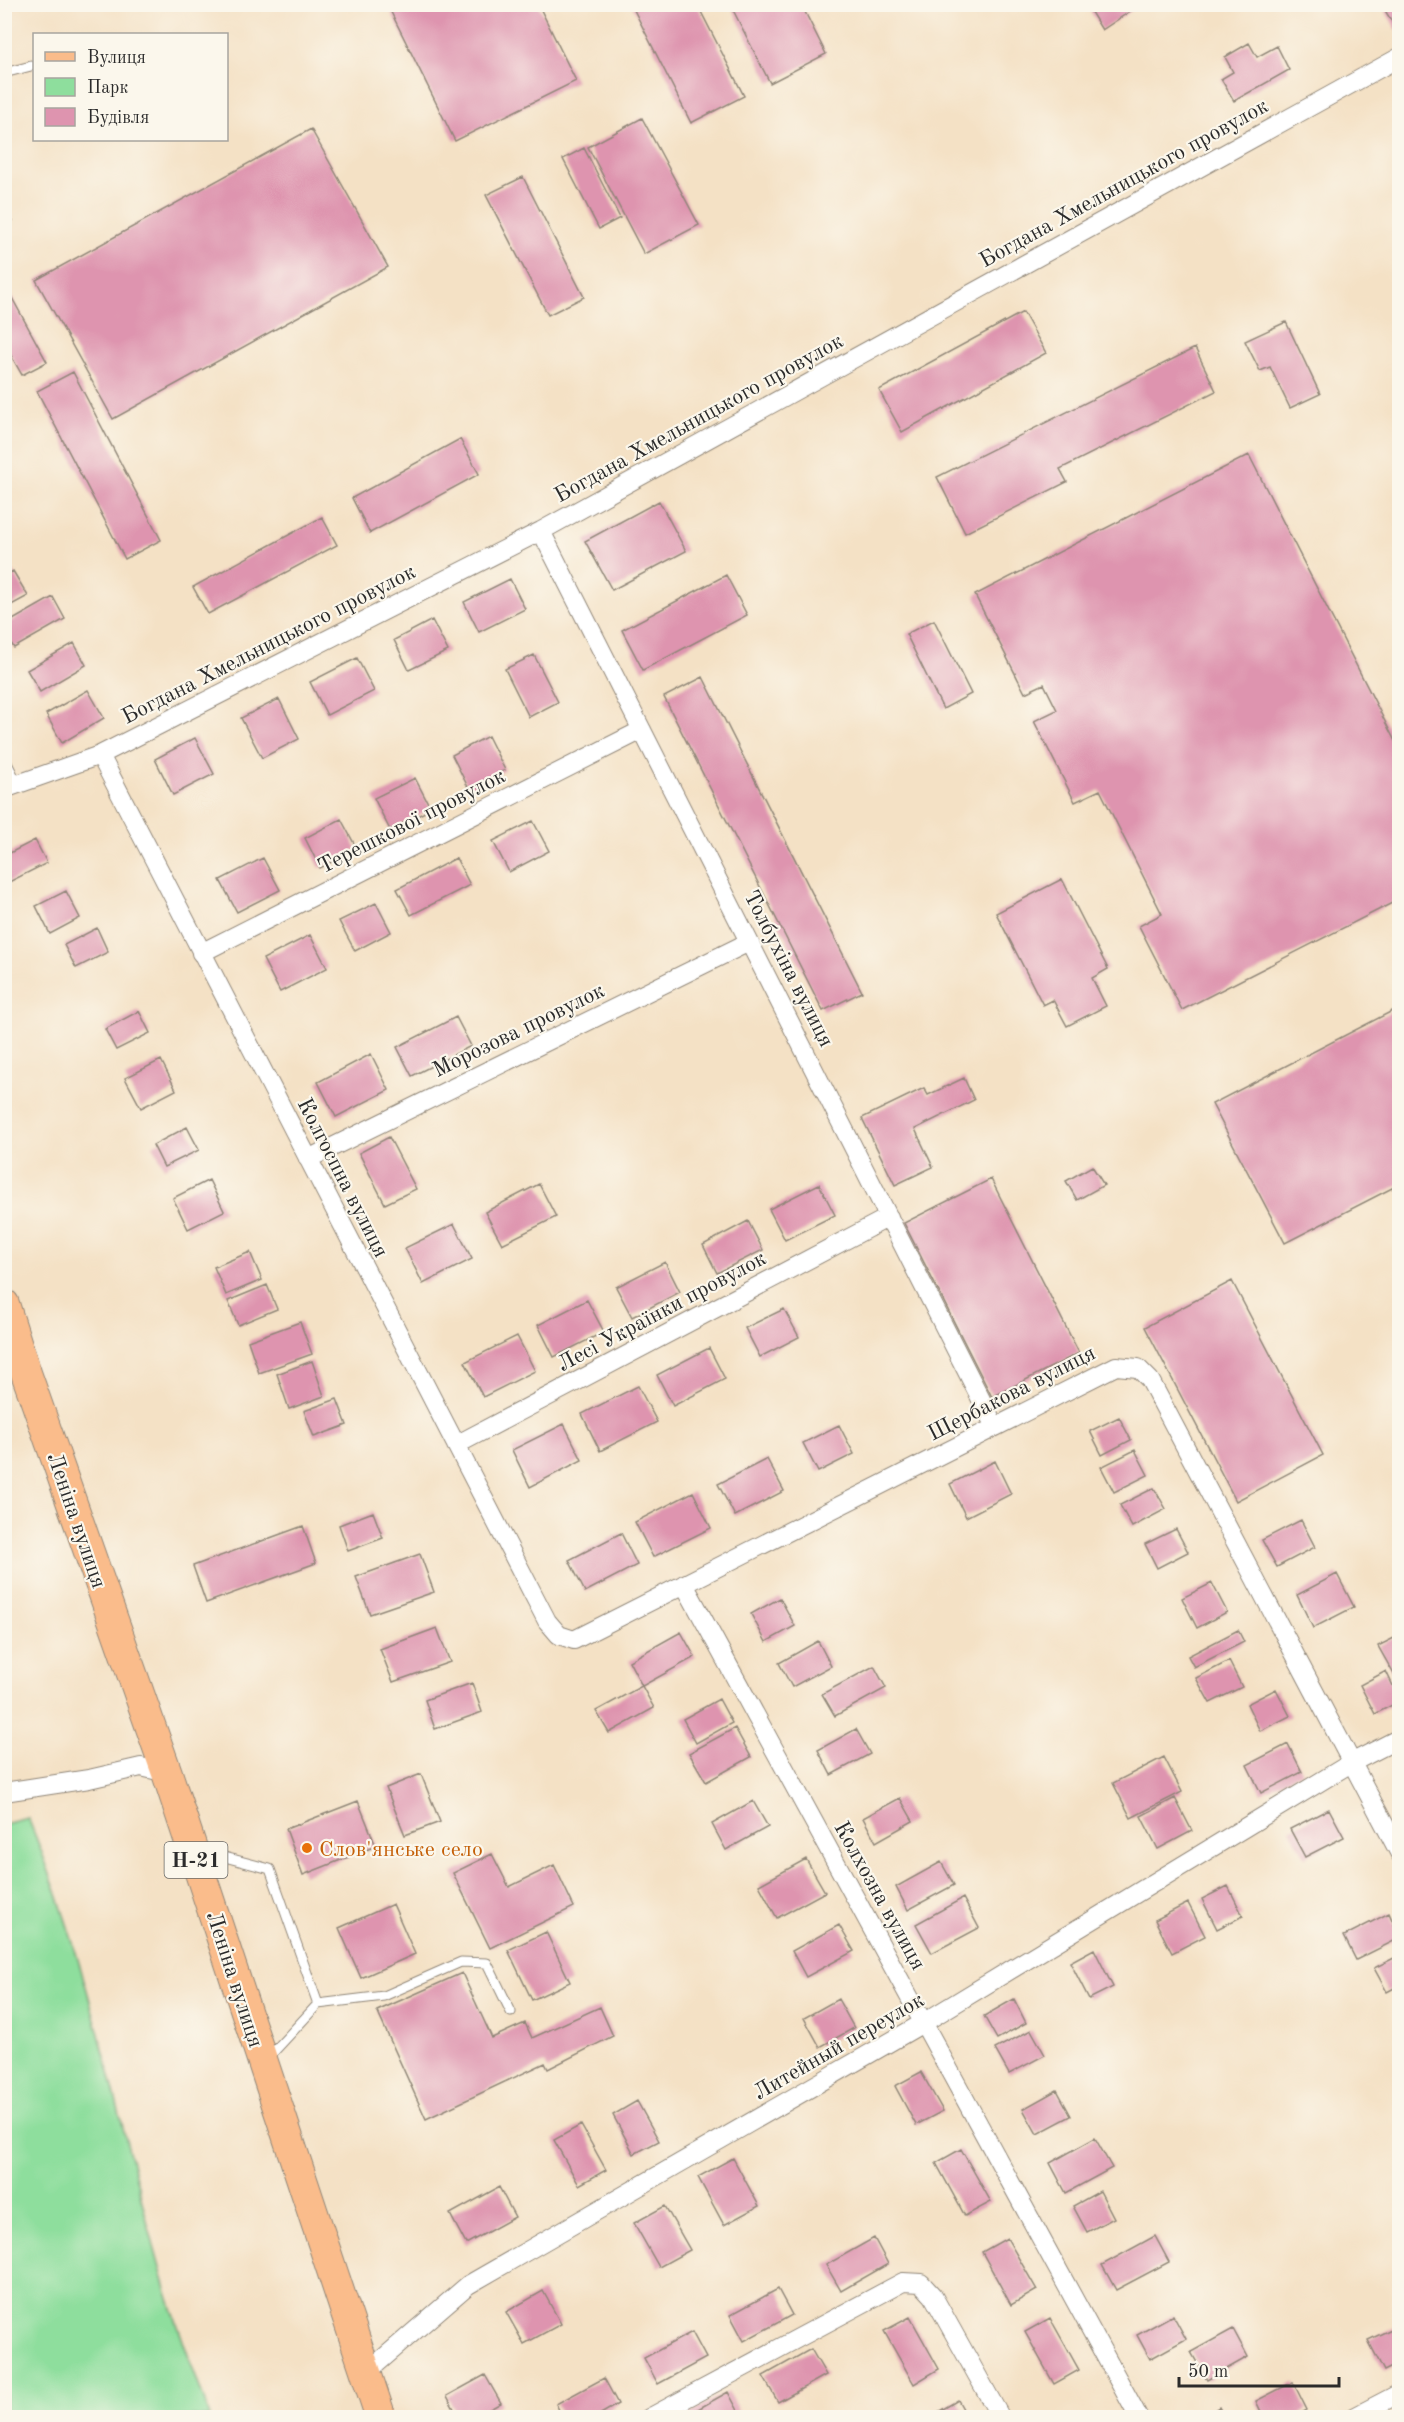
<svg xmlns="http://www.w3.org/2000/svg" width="1404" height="2422" font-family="'Old Standard TT',serif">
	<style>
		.green { fill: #8ede9d; stroke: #5c8464; stroke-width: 1.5 }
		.building { fill: #de94af }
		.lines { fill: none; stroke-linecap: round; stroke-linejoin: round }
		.lane-casing { stroke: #908678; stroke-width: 11 }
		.street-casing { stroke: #908678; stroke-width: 20 }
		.primary-casing { stroke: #908678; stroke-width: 32 }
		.lane { stroke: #fff; stroke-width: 9 }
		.street { stroke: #fff; stroke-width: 18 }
		.primary { stroke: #fabc8b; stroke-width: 30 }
		.food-dot { fill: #e8710a; stroke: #fbf7ec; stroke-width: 2 }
		.labels { text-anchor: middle; stroke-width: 4.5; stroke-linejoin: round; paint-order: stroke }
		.shield { fill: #fbf7ec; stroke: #696865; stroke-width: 1.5 }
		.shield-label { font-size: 21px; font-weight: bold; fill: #2b2b2b }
		.street-label { font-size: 22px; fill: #2b2b2b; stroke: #fbf7ec }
		.food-label { font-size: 22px; fill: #c56008; stroke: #fbf7ec; text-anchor: start }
	</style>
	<rect width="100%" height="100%" fill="#fbf7ec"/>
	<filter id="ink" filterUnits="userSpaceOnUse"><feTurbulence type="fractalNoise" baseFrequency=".0167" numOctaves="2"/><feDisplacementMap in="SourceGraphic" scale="12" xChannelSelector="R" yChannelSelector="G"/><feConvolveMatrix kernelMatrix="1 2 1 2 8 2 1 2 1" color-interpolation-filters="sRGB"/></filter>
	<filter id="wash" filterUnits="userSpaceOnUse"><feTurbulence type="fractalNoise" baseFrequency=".008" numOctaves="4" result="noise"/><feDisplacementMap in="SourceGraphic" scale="24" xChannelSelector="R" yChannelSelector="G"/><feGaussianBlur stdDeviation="1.35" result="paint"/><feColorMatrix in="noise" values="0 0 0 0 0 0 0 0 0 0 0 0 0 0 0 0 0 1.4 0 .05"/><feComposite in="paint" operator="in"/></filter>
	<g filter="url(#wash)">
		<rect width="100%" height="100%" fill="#f4e1c5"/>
		<!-- green -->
		<path class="green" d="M28 1818C90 1965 118 2122 162 2275 175 2323 194 2370 210 2417H5L4 1824Z"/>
		<g id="blocks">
			<!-- building -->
			<path class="building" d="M387 4H538L576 81 455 141Z
				M631 4H697L744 96 691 123Z
				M730 4H801L826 54 770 83Z
				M1086 4H1141L1102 30Z
				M1381 4H1400V28L1397 30Z
				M1249 43 1257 57 1277 46 1289 70 1234 101 1221 79 1233 72 1225 57Z
				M642 118 699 225 644 254 588 147Z
				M311 129 388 267 113 419 36 280Z
				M584 148 620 218 599 229 563 159Z
				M523 177 584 297 548 315 486 195Z
				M4 205 12 221 4 225Z
				M11 296 47 362 22 375 4 343V300Z
				M1023 312 1046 353 902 432 879 390Z
				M1286 322 1320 394 1290 408 1270 367 1260 371 1245 341Z
				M1195 348 1216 391 1060 469 1067 482 965 533 937 477Z
				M73 372 161 540 125 559 37 391Z
				M460 439 479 474 370 533 352 498Z
				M1249 455 1400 751V899L1182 1010 1139 926 1162 914 1100 790 1075 802 1034 721 1057 710 1044 684 1025 693 975 595Z
				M659 501 686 551 612 590 585 541Z
				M322 517 337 545 208 614 193 587Z
				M13 571 28 596 4 609V576Z
				M726 575 747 615 643 670 622 630Z
				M510 579 525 609 479 632 464 602Z
				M53 597 65 619 14 648 4 632V625Z
				M432 620 448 651 409 670 394 640Z
				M934 620 971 694 943 709 906 634Z
				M74 643 86 665 40 692 27 670Z
				M534 655 558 702 529 717 505 669Z
				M357 658 374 691 327 715 310 682Z
				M703 677 862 992 823 1011 664 697Z
				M88 690 104 718 62 743 46 714Z
				M279 699 299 739 262 758 241 718Z
				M488 736 505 770 469 789 452 755Z
				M195 738 214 774 173 795 155 759Z
				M415 778 431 809 390 830 374 798Z
				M341 819 357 849 320 868 305 838Z
				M533 821 549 851 509 872 493 841Z
				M35 840 47 863 9 882 4 873V856Z
				M263 858 280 890 237 912 220 880Z
				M456 858 470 885 411 915 397 889Z
				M1062 879 1108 969 1092 978 1106 1006 1067 1026 1053 1000 1043 1005 996 913Z
				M66 891 80 918 50 934 36 906Z
				M376 903 391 932 355 951 339 921Z
				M97 928 108 952 76 968 64 945Z
				M310 935 327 968 280 992 263 959Z
				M1400 1007V1184L1285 1243 1212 1104Z
				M139 1011 150 1033 116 1050 105 1029Z
				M456 1017 471 1046 412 1076 397 1047Z
				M371 1054 389 1090 336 1117 318 1082Z
				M161 1060 176 1090 141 1108 125 1078Z
				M964 1078 974 1100 915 1129 933 1167 895 1185 862 1118 924 1088 928 1095Z
				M187 1127 199 1150 164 1167 153 1145Z
				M389 1137 416 1189 385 1204 359 1153Z
				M1092 1166 1104 1185 1077 1200 1066 1181Z
				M991 1179 1079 1353 992 1397 904 1223Z
				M209 1180 224 1211 188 1229 173 1198Z
				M539 1184 556 1217 502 1244 485 1212Z
				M819 1184 835 1215 785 1240 769 1209Z
				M748 1221 763 1250 717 1273 703 1245Z
				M454 1224 472 1259 423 1284 405 1248Z
				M250 1252 262 1280 226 1295 214 1267Z
				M665 1262 680 1292 632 1317 616 1287Z
				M1232 1281 1323 1455 1236 1501 1145 1327Z
				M267 1285 277 1309 238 1325 228 1301Z
				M587 1300 604 1332 554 1357 538 1325Z
				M784 1309 799 1337 760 1357 745 1328Z
				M300 1322 312 1354 259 1373 248 1341Z
				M517 1336 535 1371 483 1397 465 1362Z
				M709 1348 725 1379 673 1406 657 1375Z
				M312 1361 324 1396 289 1409 277 1374Z
				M638 1386 657 1422 600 1451 582 1414Z
				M337 1399 347 1425 314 1437 304 1411Z
				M1119 1417 1131 1440 1102 1455 1090 1431Z
				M564 1424 582 1460 530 1487 512 1450Z
				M839 1425 854 1454 818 1472 803 1443Z
				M1135 1450 1148 1475 1114 1492 1101 1467Z
				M767 1459 784 1491 735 1516 718 1484Z
				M995 1461 1011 1494 966 1517 950 1484Z
				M1154 1488 1166 1509 1132 1527 1120 1505Z
				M693 1492 711 1528 653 1557 635 1522Z
				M373 1512 383 1538 348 1551 339 1525Z
				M1301 1520 1315 1547 1277 1567 1262 1540Z
				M303 1526 316 1563 206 1603 193 1566Z
				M1176 1529 1188 1552 1157 1568 1145 1544Z
				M621 1533 637 1565 585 1592 569 1560Z
				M420 1554 434 1592 370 1614 356 1577Z
				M1337 1574 1354 1607 1313 1628 1297 1595Z
				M1212 1583 1227 1612 1197 1628 1182 1598Z
				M780 1598 795 1626 766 1642 751 1614Z
				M437 1628 450 1662 393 1682 380 1649Z
				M1238 1630 1244 1642 1194 1667 1188 1656Z
				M681 1632 695 1657 642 1686 654 1708 609 1733 596 1711 642 1686 629 1661Z
				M1400 1635V1685L1378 1646Z
				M818 1641 831 1666 792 1687 779 1663Z
				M1229 1661 1242 1687 1210 1703 1196 1678Z
				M874 1666 886 1688 835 1716 822 1694Z
				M1386 1671 1400 1701 1375 1714 1360 1685Z
				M472 1683 482 1712 435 1729 425 1700Z
				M1276 1689 1290 1716 1260 1731 1247 1704Z
				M719 1699 732 1723 696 1743 683 1719Z
				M735 1728 751 1757 706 1782 689 1753Z
				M856 1729 870 1754 831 1775 818 1750Z
				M1288 1744 1302 1772 1261 1793 1247 1765Z
				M1164 1757 1182 1792 1131 1818 1113 1783Z
				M421 1774 440 1822 405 1835 386 1788Z
				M900 1798 913 1821 876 1842 863 1818Z
				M1175 1798 1192 1831 1158 1849 1141 1816Z
				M358 1801 376 1846 303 1875 286 1829Z
				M753 1801 768 1827 726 1850 712 1824Z
				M1329 1809 1344 1837 1305 1857 1290 1829Z
				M492 1854 509 1887 554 1865 574 1907 490 1948 453 1873Z
				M806 1859 825 1892 777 1918 759 1885Z
				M941 1862 954 1885 908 1910 896 1887Z
				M1228 1886 1243 1916 1217 1929 1202 1899Z
				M963 1898 979 1928 932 1953 916 1924Z
				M1188 1903 1205 1936 1172 1953 1155 1920Z
				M393 1904 415 1954 361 1978 339 1928Z
				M1389 1913 1400 1938 1356 1960 1344 1936Z
				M839 1925 854 1951 806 1977 792 1951Z
				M546 1932 570 1982 532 2000 508 1950Z
				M1094 1949 1113 1987 1089 1999 1070 1962Z
				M1400 1955V1985L1387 1992 1374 1968Z
				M462 1973 492 2038 525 2023 532 2038 600 2007 613 2036 548 2069 545 2063 426 2119 377 2011Z
				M838 1999 854 2028 820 2047 804 2018Z
				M1014 1999 1026 2023 997 2039 984 2016Z
				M1031 2030 1045 2055 1009 2074 995 2049Z
				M921 2072 943 2111 916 2125 895 2086Z
				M1057 2090 1071 2116 1037 2134 1023 2109Z
				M637 2101 659 2141 634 2154 613 2115Z
				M581 2125 606 2170 579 2185 554 2140Z
				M1095 2138 1112 2168 1066 2193 1050 2163Z
				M961 2149 991 2202 965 2216 936 2163Z
				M733 2158 759 2206 724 2225 698 2177Z
				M499 2187 515 2217 466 2244 450 2214Z
				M1100 2191 1114 2218 1087 2232 1073 2206Z
				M665 2206 690 2250 659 2267 634 2223Z
				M1155 2236 1169 2262 1116 2290 1102 2265Z
				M874 2238 888 2264 841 2291 826 2265Z
				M1007 2238 1037 2290 1011 2305 982 2252Z
				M778 2289 792 2315 744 2341 730 2315Z
				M543 2291 561 2324 524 2344 506 2312Z
				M1173 2315 1186 2339 1150 2359 1137 2335Z
				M910 2317 939 2369 914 2384 884 2331Z
				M1050 2318 1079 2370 1054 2384 1025 2332Z
				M1400 2325V2363L1384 2371 1368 2340Z
				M1233 2329 1248 2357 1207 2380 1191 2352Z
				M692 2332 706 2358 658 2384 644 2358Z
				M811 2349 826 2375 778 2402 763 2376Z
				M485 2375 501 2403 474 2418H459L447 2396Z
				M604 2378 618 2404 594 2418H563L556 2404Z
				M1293 2382 1307 2410 1293 2418H1264L1256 2401Z
				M728 2392 742 2418H682Z
				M958 2400 968 2418H935L933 2415Z
				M1219 2407 1225 2418H1201Z"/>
		</g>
	</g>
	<g filter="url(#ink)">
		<use href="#blocks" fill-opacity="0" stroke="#908678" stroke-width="1.5"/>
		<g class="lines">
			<!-- lane casing -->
			<g class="lane-casing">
				<path id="lane" d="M4 73 31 66
					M4 757 18 785
					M198 1850 270 1869 318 2004 267 2059
					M318 2004 384 1996 461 1962 487 1963 511 2012"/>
			</g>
			<!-- street casing -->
			<g class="street-casing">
				<path id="street" d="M541 531 995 1427
					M100 755 547 1621 559 1635 574 1640 1116 1366 1138 1368 1150 1380 1400 1854
					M4 789 100 755 541 531 1400 57
					M201 953 642 730
					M308 1159 749 942
					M456 1445 889 1217
					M684 1584 1139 2418
					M4 1792 89 1779 141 1767 167 1773
					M366 2373 468 2285 923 2023 1351 1763 1400 1738
					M649 2418 903 2282 921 2283 933 2296 1001 2418
					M1352 2418 1400 2393"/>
			</g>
			<!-- primary casing -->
			<g class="primary-casing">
				<path id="primary" d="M4 1304 26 1373 167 1773 381 2418"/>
			</g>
			<!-- lane -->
			<use href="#lane" class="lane"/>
			<!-- street -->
			<use href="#street" class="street"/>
			<!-- primary -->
			<use href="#primary" class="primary"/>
		</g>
	</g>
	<!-- markers -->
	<circle class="food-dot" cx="307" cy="1848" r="6"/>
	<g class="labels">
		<!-- shield labels -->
		<rect class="shield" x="164.5" y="1842" width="63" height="36" rx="4.5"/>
		<g class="shield-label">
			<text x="196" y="1867">Н-21</text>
		</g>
		<!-- street labels -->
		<g class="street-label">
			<text transform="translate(1123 182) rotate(-29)" y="8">Богдана Хмельницького провулок</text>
			<text transform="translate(698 417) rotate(-29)" y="8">Богдана Хмельницького провулок</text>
			<text transform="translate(268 643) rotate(-27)" y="8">Богдана Хмельницького провулок</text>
			<text transform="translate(411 820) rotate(-27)" y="8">Терешкової провулок</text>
			<text transform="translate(790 968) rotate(63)" y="8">Толбухіна вулиця</text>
			<text transform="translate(518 1029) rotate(-26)" y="8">Морозова провулок</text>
			<text transform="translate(344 1177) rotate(63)" y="8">Колгоспна вулиця</text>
			<text transform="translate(661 1310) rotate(-28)" y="8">Лесі Українки провулок</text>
			<text transform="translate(1011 1392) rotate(-27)" y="8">Щербакова вулиця</text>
			<text transform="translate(78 1520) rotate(71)" y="8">Леніна вулиця</text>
			<text transform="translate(881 1895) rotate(61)" y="8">Колхозна вулиця</text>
			<text transform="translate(236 1979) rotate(72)" y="8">Леніна вулиця</text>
			<text transform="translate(838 2045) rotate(-30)" y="8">Литейный переулок</text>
		</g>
		<!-- food labels -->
		<g class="food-label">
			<text x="319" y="1856">Слов'янське село</text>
		</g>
	</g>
	<!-- margin -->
	<rect width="1404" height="2422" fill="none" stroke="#fbf7ec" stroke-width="24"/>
	<!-- legend -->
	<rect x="33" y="33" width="195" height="108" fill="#fbf7ec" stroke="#a8a59f" stroke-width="1.5"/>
	<rect x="45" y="52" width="30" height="9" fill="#fabc8b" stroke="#a8a59f" stroke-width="1.5"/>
	<text x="87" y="63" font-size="18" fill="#2b2b2b">Вулиця</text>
	<rect x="45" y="78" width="30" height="18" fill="#8ede9d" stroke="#a8a59f" stroke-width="1.5"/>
	<text x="87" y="93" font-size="18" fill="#2b2b2b">Парк</text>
	<rect x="45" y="108" width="30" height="18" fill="#de94af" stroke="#a8a59f" stroke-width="1.5"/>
	<text x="87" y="123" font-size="18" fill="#2b2b2b">Будівля</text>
	<!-- scale -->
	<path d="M1179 2377v9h160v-9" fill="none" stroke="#2b2b2b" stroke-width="3"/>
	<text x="1188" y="2377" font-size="18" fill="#2b2b2b" stroke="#fbf7ec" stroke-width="4.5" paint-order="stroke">50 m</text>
</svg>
